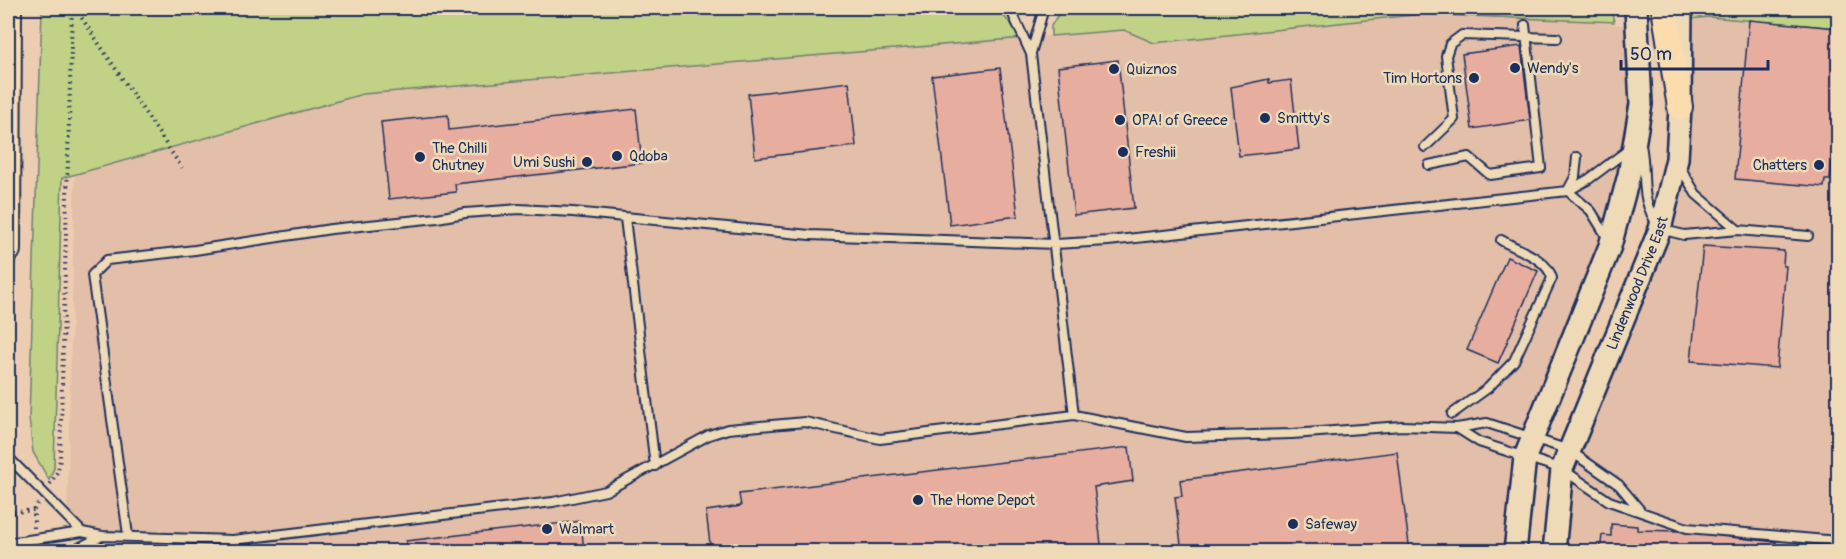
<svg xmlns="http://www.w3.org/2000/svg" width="1846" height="559" font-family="Pangolin,sans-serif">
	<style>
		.built { fill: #e3bea9 }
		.green { fill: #c1d185; stroke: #6e8072; stroke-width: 1.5 }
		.building { fill: #e7aea0; stroke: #1b2f5e; stroke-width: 1.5 }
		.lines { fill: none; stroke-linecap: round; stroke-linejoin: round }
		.lane-casing { stroke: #1b2f5e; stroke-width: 12 }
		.secondary-casing { stroke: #1b2f5e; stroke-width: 26 }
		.primary-casing { stroke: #1b2f5e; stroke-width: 28 }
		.path { stroke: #1b2f5e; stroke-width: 4; stroke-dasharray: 1.5 4.5; stroke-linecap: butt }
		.lane { stroke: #efdab8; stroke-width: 8 }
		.secondary { stroke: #efdab8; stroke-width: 21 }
		.primary { stroke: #fcdcac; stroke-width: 24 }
		.poi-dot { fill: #1b2f5e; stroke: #efdab8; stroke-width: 2 }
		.labels { text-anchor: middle; stroke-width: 5; stroke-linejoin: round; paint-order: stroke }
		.poi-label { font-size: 15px; fill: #1b2f5e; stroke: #efdab8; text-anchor: start }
		.street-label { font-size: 15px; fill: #1b2f5e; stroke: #efdab8 }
	</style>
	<rect width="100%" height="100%" fill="#edcdb1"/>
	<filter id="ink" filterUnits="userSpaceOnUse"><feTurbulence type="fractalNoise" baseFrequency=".0167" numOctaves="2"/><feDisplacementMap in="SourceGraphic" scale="12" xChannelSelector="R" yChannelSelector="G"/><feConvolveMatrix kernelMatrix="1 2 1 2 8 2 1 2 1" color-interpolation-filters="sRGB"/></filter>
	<g filter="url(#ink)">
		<!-- built -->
		<path class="built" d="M1422 14 1577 20 1639 27 1635 143 1525 457 1515 551 70 552 101 536 82 532 67 516 75 174 363 94 1024 38 1030 53 1034 37 1124 30 1154 43Z
			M1709 17 1838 28V551L1554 552 1562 469 1660 229 1681 20Z"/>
		<!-- green -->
		<path class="green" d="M42 8H996L1024 38 363 94 62 178 54 468 49 480 33 452 29 418Z
			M1062 8H1611L1614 22 1422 14 1154 43 1124 30 1051 36V26Z
			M1681 8H1838V28L1709 17 1681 20Z"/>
		<!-- building -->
		<path class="building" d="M1749 20 1837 28 1839 84 1835 123 1830 180H1825L1824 187 1735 179Z
			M1521 46 1530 120 1472 129 1462 54Z
			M1118 60 1134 208 1074 215 1058 67Z
			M1000 68 1018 216 950 225 932 76Z
			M1269 79V83L1291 80 1299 149 1239 156 1231 87Z
			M849 82 856 146 755 158 748 94Z
			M636 109 642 163 455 184 456 192 389 199 381 122 448 115 449 130Z
			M1703 246 1784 251 1783 266H1786L1777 368 1691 361Z
			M1507 257 1538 271 1498 363 1467 350Z
			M1129 447 1133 481 1094 487 1102 552H711L706 511 741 506 739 494Z
			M1397 452 1410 552H1182L1175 497 1182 496 1180 480Z
			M581 521 584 552H407L406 541Z
			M1611 524 1637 526V530L1678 531 1776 542 1775 552H1600L1602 535 1611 536Z"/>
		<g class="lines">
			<!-- lane casing -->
			<g class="lane-casing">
				<path id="lane" d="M1010 8 1031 54 1074 415
					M1031 53 1044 8
					M1641 145C1648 179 1637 195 1660 229L1684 235 1738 230 1808 236
					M1425 147 1454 119 1446 56 1450 44 1462 35 1557 38
					M1429 165 1469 157 1490 175 1541 168 1525 25
					M1679 165 1696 194 1738 230
					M1568 190 1575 177 1577 157
					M1568 191 1591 211 1607 237
					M625 218 655 466
					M1452 414 1488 388 1514 361 1552 278C1547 258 1518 250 1501 240
					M1457 428 1479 442 1562 469 1609 501 1687 528 1838 541
					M8 457 82 532
					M128 535 92 275 107 260 195 250 331 229 437 218 465 213 519 209 573 212 810 235 1055 244 1108 241 1568 191 1589 179 1628 150
					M8 543 82 532 102 536 233 540 553 502 606 491 709 435 728 429 805 422 880 439 1074 415 1186 437 1292 434 1402 426 1457 428 1487 423 1569 450 1619 485 1640 510
					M70 552 102 536"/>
			</g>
			<!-- secondary casing -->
			<g class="secondary-casing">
				<g id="secondary">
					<path d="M1515 552 1525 457 1610 246 1629 175 1641 104 1636 8"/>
					<path id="s1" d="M1554 552 1562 469 1660 229 1677 159 1680 107 1681 8"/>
				</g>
			</g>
			<!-- primary casing -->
			<g class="primary-casing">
				<path id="primary" d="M1664 8 1680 107
					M8 250 9 8"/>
			</g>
			<!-- path -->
			<path class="path" d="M75 8 182 168
				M50 484 58 471 60 459 72 8
				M8 513 34 510
				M34 528V510L38 503"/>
			<!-- lane -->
			<use href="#lane" class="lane"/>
			<!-- secondary -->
			<use href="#secondary" class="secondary"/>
			<!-- primary -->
			<use href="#primary" class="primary"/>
		</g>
	</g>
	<!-- markers -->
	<g class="poi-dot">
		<circle cx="1515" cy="68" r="6"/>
		<circle cx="1114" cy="69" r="6"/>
		<circle cx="1474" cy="78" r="6"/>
		<circle cx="1265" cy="118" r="6"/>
		<circle cx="1120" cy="120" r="6"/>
		<circle cx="1123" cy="152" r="6"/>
		<circle cx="617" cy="156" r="6"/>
		<circle cx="420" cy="157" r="6"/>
		<circle cx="587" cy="162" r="6"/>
		<circle cx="1819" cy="165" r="6"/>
		<circle cx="918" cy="500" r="6"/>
		<circle cx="1293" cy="524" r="6"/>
		<circle cx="547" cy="529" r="6"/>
	</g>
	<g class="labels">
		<!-- poi labels -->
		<g class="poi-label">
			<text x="1527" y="73">Wendy's</text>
			<text x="1126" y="74">Quiznos</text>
			<text x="1462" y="83" text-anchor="end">Tim Hortons</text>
			<text x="1277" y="123">Smitty's</text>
			<text x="1132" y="125">OPA! of Greece</text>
			<text x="432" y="153">The Chilli<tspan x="432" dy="17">Chutney</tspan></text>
			<text x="1135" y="157">Freshii</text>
			<text x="629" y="161">Qdoba</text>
			<text x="575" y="167" text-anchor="end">Umi Sushi</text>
			<text x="1807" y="170" text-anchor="end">Chatters</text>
			<text x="930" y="505">The Home Depot</text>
			<text x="1305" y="529">Safeway</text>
			<text x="559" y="534">Walmart</text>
		</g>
		<!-- street labels -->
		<g class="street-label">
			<text dy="5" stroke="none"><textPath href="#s1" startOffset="284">Lindenwood Drive East</textPath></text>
		</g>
	</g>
	<!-- margin -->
	<rect width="1846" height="559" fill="none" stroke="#efdab8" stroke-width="30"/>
	<rect x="15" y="15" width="1816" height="529" fill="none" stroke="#1b2f5e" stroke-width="2" filter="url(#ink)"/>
	<!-- scale -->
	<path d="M1621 60v9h147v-9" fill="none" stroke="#1b2f5e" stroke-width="3"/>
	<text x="1630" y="60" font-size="18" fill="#1b2f5e" stroke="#efdab8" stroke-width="4.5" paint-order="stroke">50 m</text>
</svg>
